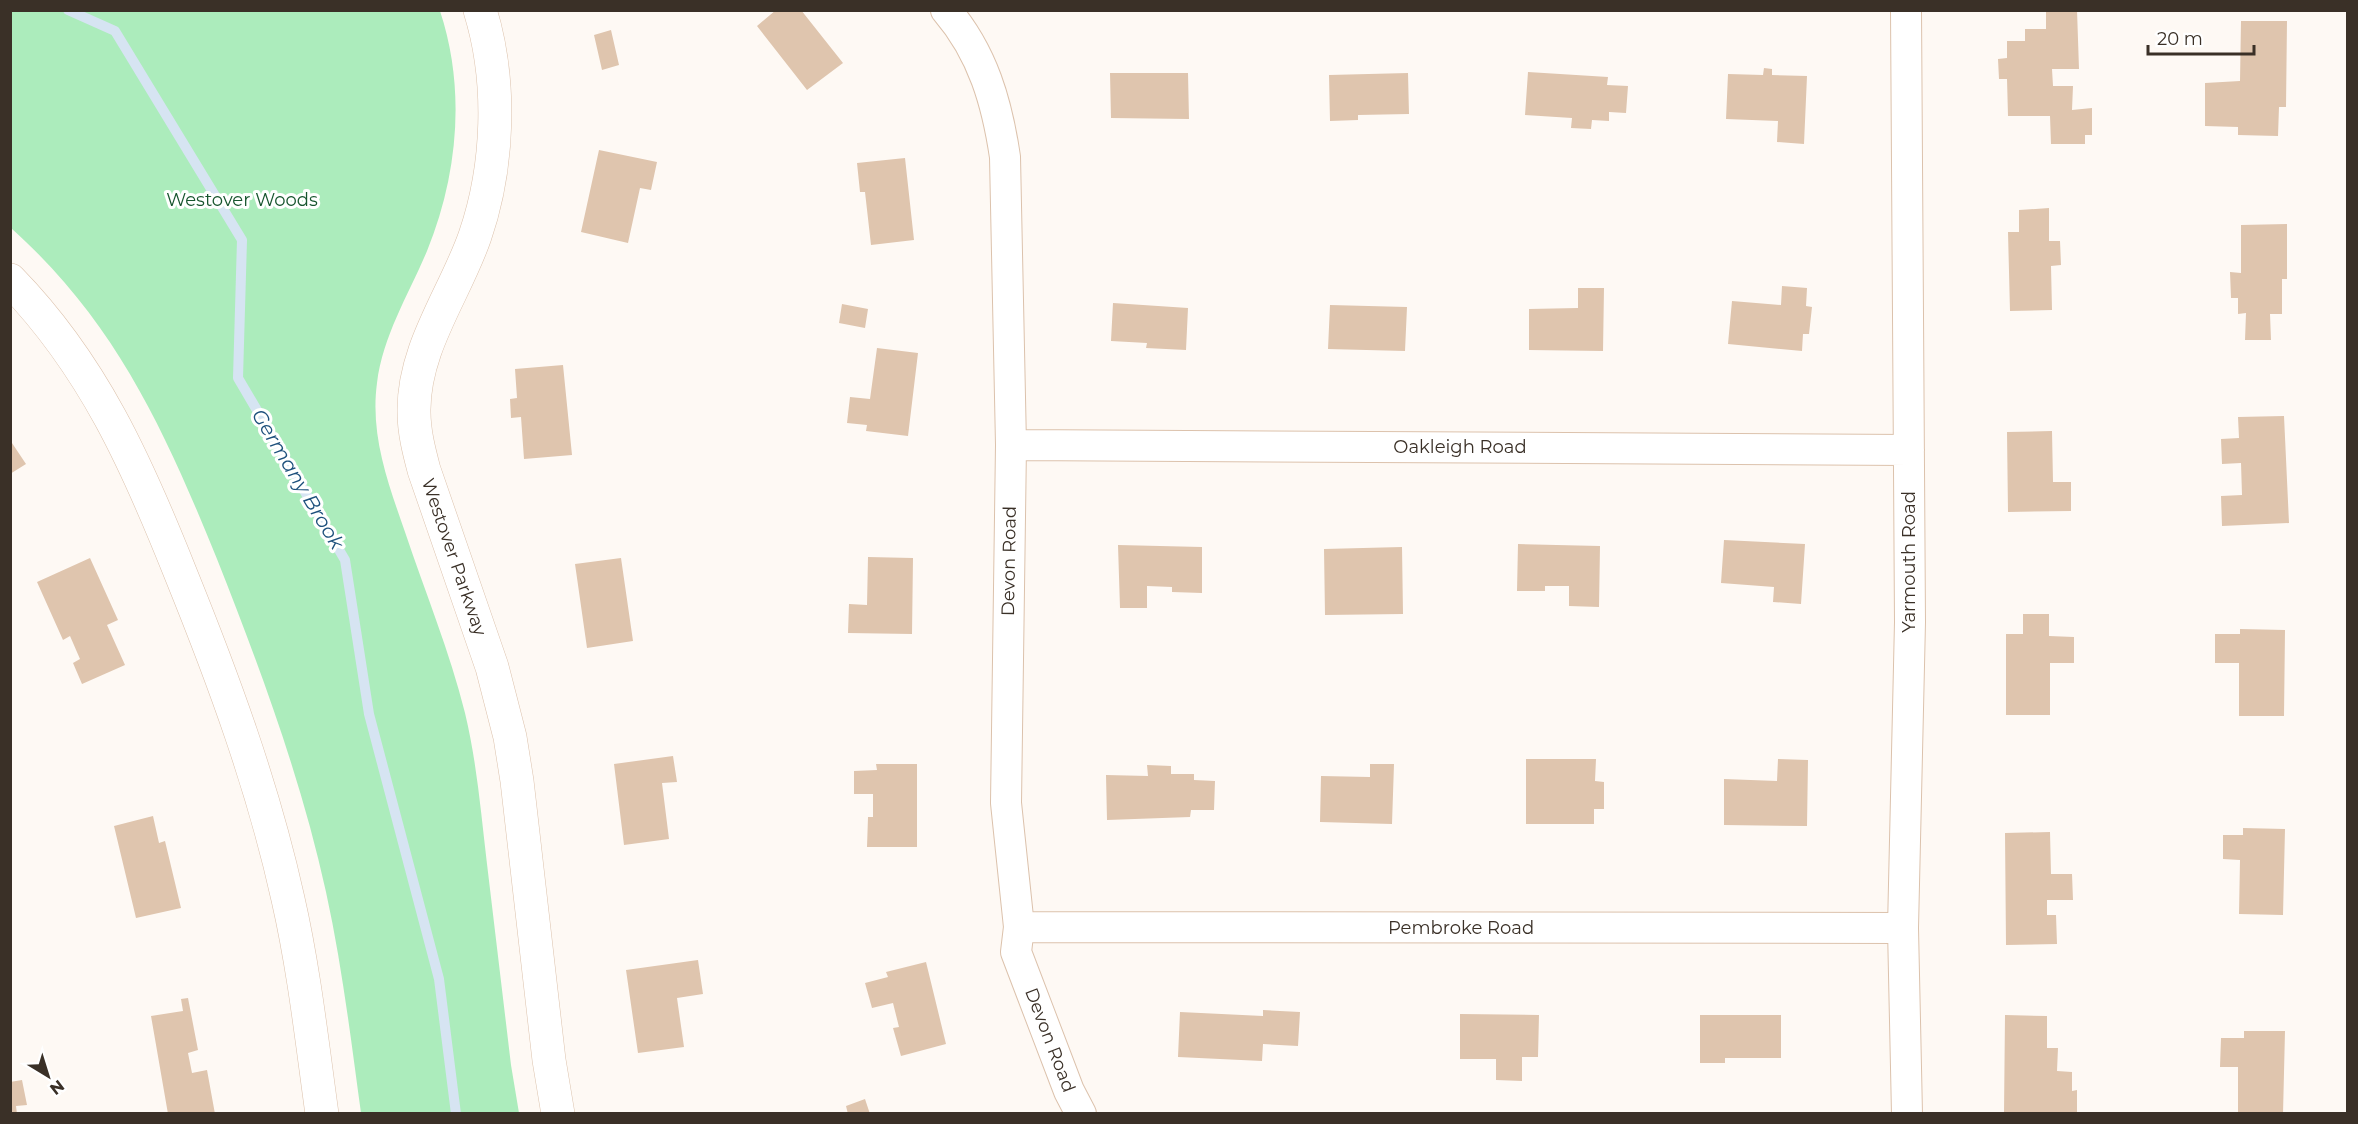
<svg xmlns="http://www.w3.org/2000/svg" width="2358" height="1124" font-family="Montserrat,sans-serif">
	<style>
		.green { fill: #acecbc }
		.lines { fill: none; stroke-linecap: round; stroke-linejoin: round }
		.stream { stroke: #d6e4f2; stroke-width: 10 }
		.building { fill: #dfc5ae }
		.minor-casing { stroke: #dcc2ac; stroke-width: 32 }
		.tertiary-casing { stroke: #dcc2ac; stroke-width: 34 }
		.minor { stroke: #fff; stroke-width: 30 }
		.tertiary { stroke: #fff; stroke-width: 33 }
		.labels { text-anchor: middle; stroke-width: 6; stroke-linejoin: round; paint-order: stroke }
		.park-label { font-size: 18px; fill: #17552e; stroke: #fff }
		.street-label { font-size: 18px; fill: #3a3027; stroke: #fff }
		.water-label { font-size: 20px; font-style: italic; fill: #1d507c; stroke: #fff }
	</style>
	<rect width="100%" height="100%" fill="#fef9f4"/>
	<!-- green -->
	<path class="green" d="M11 10 440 11C466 89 458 175 427 251 409 294 383 335 377 383 370 435 388 483 405 532 425 592 450 652 465 713 477 763 481 814 487 864 495 931 503 998 511 1065L519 1113H361C351 1040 342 965 326 892 301 778 260 668 217 559 165 431 116 322 11 228Z"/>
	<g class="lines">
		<!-- stream -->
		<path class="stream" d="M68 10 115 31 242 240 238 378 345 560 369 714 439 979 456 1114"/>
	</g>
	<!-- building -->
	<path class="building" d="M776 10H801L843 63 807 90 757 26Z
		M2046 10H2077L2079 69H2052L2053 86H2073L2072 110 2092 108V135H2085V144H2051L2050 116H2008L2007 79H1999L1998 59 2007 58V41H2025V29H2046Z
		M2241 21H2287L2286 107H2279L2278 136 2238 135V127L2205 126V83L2240 81Z
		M611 30 619 65 602 70 594 35Z
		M1764 68 1772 69V75L1807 76 1804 144 1777 142 1778 121 1726 119 1728 74 1763 75Z
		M1528 72 1608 77 1607 85 1628 86 1626 113 1609 112V121L1592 120 1591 129 1571 128 1572 118 1525 115Z
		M1110 73H1188L1189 119 1111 118Z
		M1408 73 1409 114 1358 115V120L1330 121 1329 75Z
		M599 150 657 162 651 190 640 188 628 243 581 232Z
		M905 158 914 240 871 245 865 192H860L857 163Z
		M2049 208V241H2060L2061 265 2051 266 2052 310 2010 311 2008 232H2019V210Z
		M2287 224V279H2282V314H2270L2271 340H2245L2246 313 2238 314V298H2231L2230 272 2241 273V225Z
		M1782 286 1807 288 1806 306 1812 307 1809 334H1803L1802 351 1728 344 1732 301 1781 305Z
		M1578 288H1604L1603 351 1529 350V309L1578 308Z
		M1113 303 1188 308 1186 350 1146 348 1147 343 1111 341Z
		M842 304 868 309 865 328 839 323Z
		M1330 305 1407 307 1405 351 1328 349Z
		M877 348 918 353 908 436 866 431 867 425 847 423 850 397 870 399Z
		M563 365 572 455 524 459 521 417 511 418 510 399 517 398 515 369Z
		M2284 416 2289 523 2222 526 2221 496 2242 495 2241 463 2222 464 2221 439 2239 438 2238 417Z
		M2052 431 2053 482H2071V511L2008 512 2007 432Z
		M10 440 26 464 10 474Z
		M1724 540 1805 544 1801 604 1773 602 1774 587 1721 583Z
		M1518 544 1600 546 1599 607 1569 606V586H1545V591H1517Z
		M1118 545 1202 547V593L1172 592V587L1147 586V608H1120Z
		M1402 547 1403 614 1325 615 1324 549Z
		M868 557 913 558 912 634 848 633 849 604 867 605Z
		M90 558 118 620 107 625 125 665 82 684 73 663 80 659 70 636 63 640 37 582Z
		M621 558 633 641 587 648 575 564Z
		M2023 614H2049V636L2074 637V663H2050V715H2006V634H2023Z
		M2240 629 2285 630 2284 716H2239V663H2215V634H2240Z
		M673 756 677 782 662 783 669 839 624 845 614 764Z
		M1526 759H1596L1595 781 1604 782V809H1594V824H1526Z
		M1778 759 1808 760 1807 826 1724 825V779L1777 781Z
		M876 764H917V847H867L868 817H873V794H854V771L877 770Z
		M1370 764H1394L1392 824 1320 822 1321 776 1370 777Z
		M1147 765 1171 766V774H1194V780L1215 781 1214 810H1191L1190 817 1107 820 1106 775 1148 776Z
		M153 816 159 843 165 841 181 908 136 918 114 826Z
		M2243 828 2285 829 2283 915 2239 914 2240 860 2223 859V835H2243Z
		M2050 832 2051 874H2072L2073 900H2047V915H2056L2057 944 2006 945 2005 833Z
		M698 960 703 994 677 998 684 1047 638 1053 626 970Z
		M926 962 946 1044 901 1056 893 1028 899 1027 893 1003 872 1008 865 983 888 977 886 972Z
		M188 998 198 1050 188 1053 192 1073 207 1070 215 1114H168L151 1016 183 1011 181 999Z
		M1263 1010 1300 1012 1298 1046 1263 1044 1262 1061 1178 1057 1180 1012 1263 1016Z
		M1460 1014 1539 1015 1538 1057H1522V1081L1496 1080V1059H1460Z
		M1700 1015H1781V1058H1725V1063H1700Z
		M2005 1015 2047 1016V1048H2058L2057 1071 2072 1072V1091L2077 1090V1114H2004Z
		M2244 1031H2285L2283 1114H2238V1067H2220L2221 1038H2244Z
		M22 1080 27 1105 16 1106 17 1114H10V1082Z
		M865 1099 870 1114H848L846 1106Z"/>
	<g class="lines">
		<!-- minor casing -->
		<g class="minor-casing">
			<path id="minor" d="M946 10C983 53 997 103 1005 157L1011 445 1006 803 1019 927 1016 952 1069 1091 1081 1114
				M1906 10 1910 622 1903 928 1907 1114
				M1011 445 1909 450
				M1019 927 1903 928"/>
		</g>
		<!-- tertiary casing -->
		<g class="tertiary-casing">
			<path id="tertiary" d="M480 10C502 81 499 166 475 236 455 294 413 348 414 412 414 432 419 451 424 470L492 667 510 737 517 781 549 1060 558 1114
				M10 280C93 365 137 464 180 572 223 678 263 786 288 899 304 969 312 1042 322 1114"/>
		</g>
		<!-- minor -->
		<use href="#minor" class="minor"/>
		<!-- tertiary -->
		<use href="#tertiary" class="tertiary"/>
	</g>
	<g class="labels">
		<!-- park labels -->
		<g class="park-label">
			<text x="242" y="206">Westover Woods</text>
		</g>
		<!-- street labels -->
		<g class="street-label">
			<text x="1460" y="453">Oakleigh Road</text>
			<text transform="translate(454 557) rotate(71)" y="6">Westover Parkway</text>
			<text transform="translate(1009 561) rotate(-89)" y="6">Devon Road</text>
			<text transform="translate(1909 562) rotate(-90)" y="6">Yarmouth Road</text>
			<text x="1461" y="934">Pembroke Road</text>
			<text transform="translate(1050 1040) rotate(69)" y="6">Devon Road</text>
		</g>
		<!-- water labels -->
		<g class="water-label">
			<text transform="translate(298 479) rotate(59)" y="7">Germany Brook</text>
		</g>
	</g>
	<!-- border -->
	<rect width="2358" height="1124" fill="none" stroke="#3a3027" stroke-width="24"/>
	<!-- north arrow -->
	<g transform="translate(48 1076) rotate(142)" stroke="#ffffff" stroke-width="4.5" paint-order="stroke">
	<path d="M0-4.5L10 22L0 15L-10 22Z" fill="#3a3027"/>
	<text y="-9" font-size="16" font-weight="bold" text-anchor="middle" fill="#3a3027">N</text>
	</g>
	<!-- scale -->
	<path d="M2148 45v9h106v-9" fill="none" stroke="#3a3027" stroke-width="3"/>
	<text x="2157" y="45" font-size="18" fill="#3a3027" stroke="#ffffff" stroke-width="4.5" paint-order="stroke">20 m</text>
</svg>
